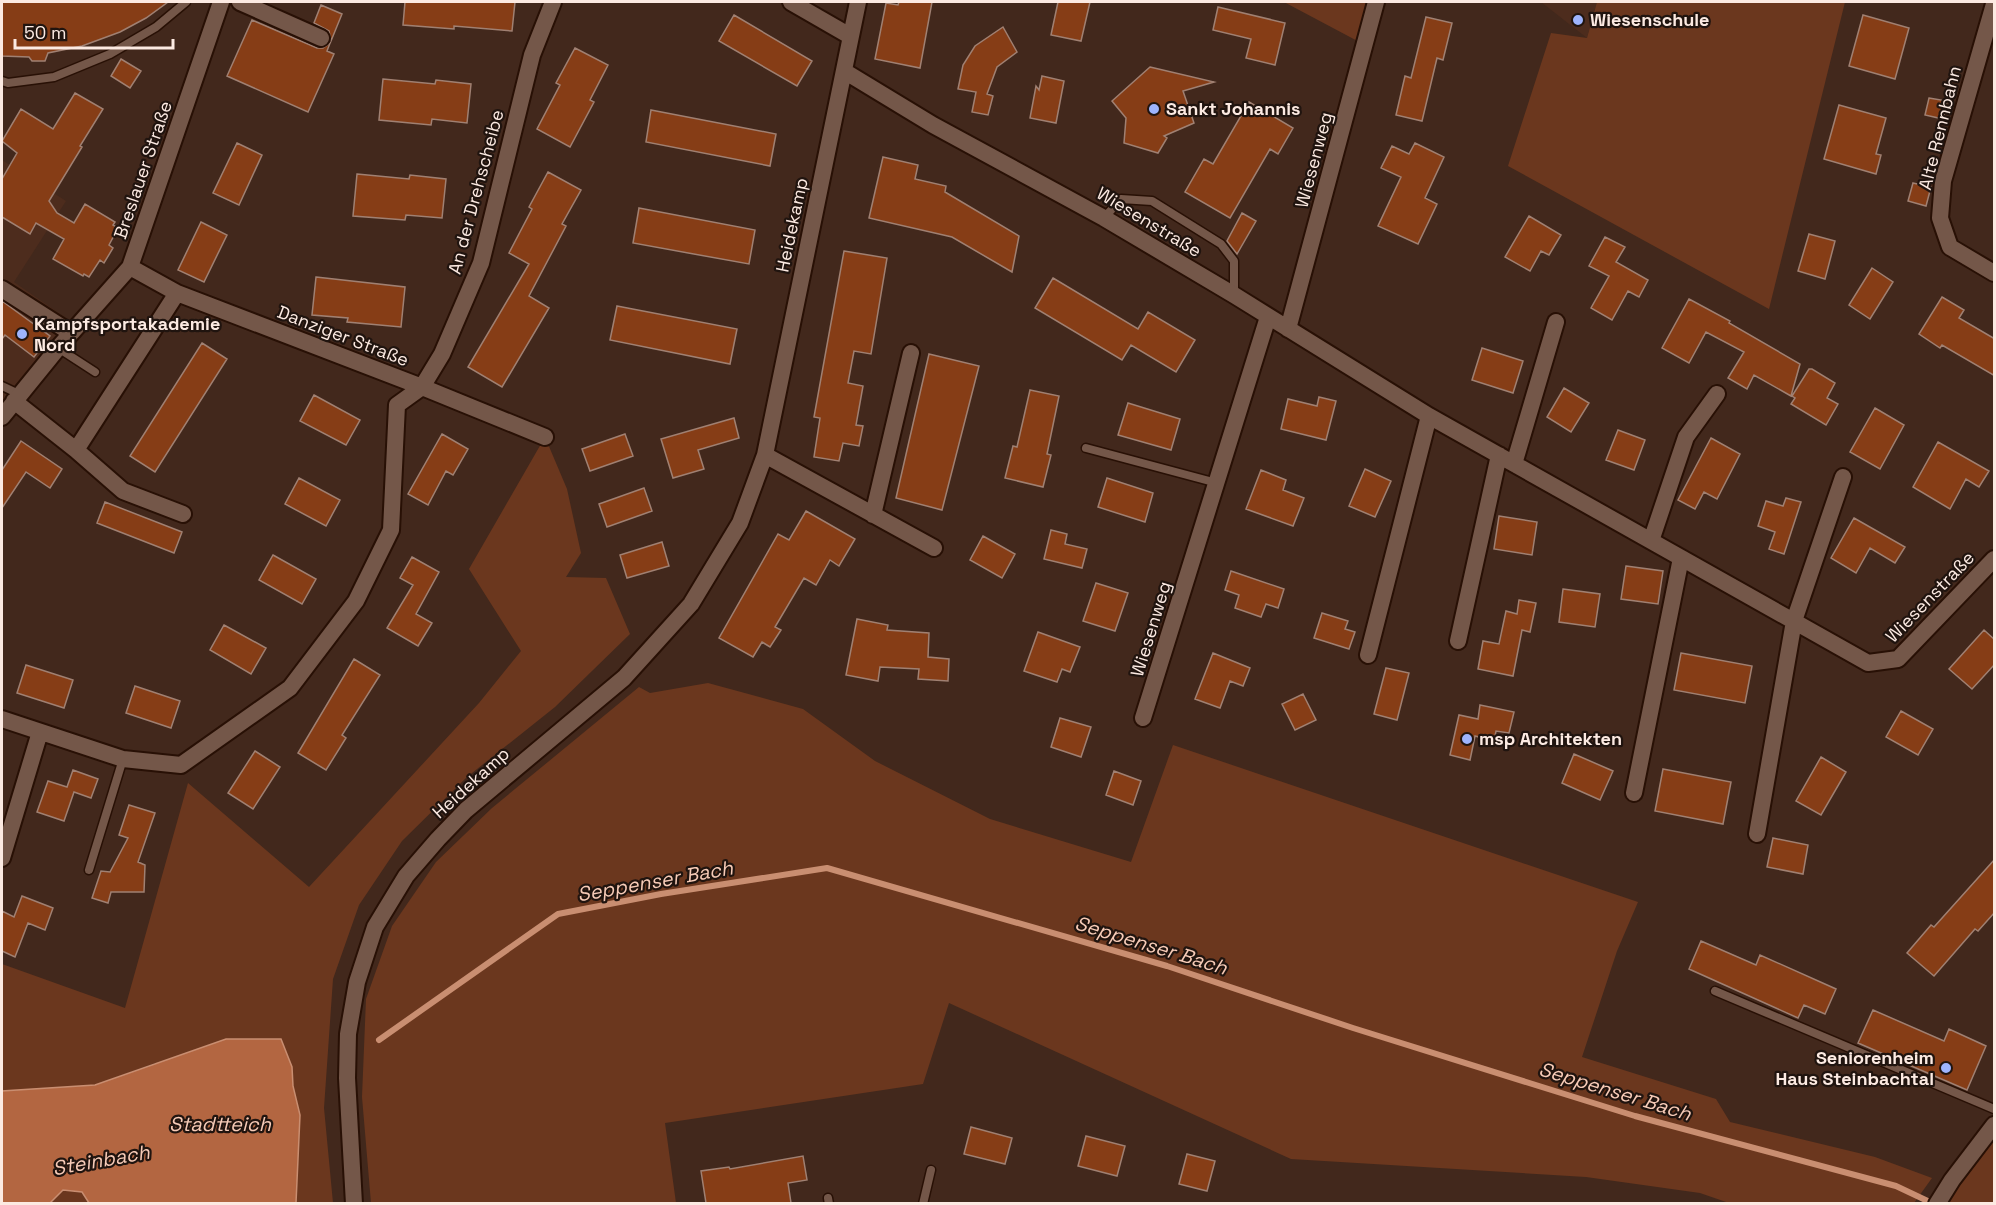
<svg xmlns="http://www.w3.org/2000/svg" width="1996" height="1205" font-family="'Space Grotesk',sans-serif">
	<style>
		.built { fill: #4d2c1d }
		.green { fill: #6b371e }
		.water { fill: #b36641; stroke: #c98e71; stroke-width: 1.5 }
		.lines { fill: none; stroke-linecap: round; stroke-linejoin: round }
		.stream { stroke: #c98e71; stroke-width: 6 }
		.building { fill: #863d16; stroke: #a08072; stroke-width: 1.5 }
		.service-casing { stroke: #281005; stroke-width: 11 }
		.minor-casing { stroke: #281005; stroke-width: 20 }
		.service { stroke: #745749; stroke-width: 8 }
		.minor { stroke: #745749; stroke-width: 16 }
		.poi-dot { fill: #9eb4fd; stroke: #20140f; stroke-width: 2 }
		.labels { text-anchor: middle; stroke-width: 4.5; stroke-linejoin: round; paint-order: stroke }
		.poi-label { font-size: 18px; font-weight: bold; fill: #fceae2; stroke: #20140f; text-anchor: start }
		.street-label { font-size: 18px; fill: #fceae2; stroke: #20140f }
		.water-label { font-size: 20px; font-style: italic; fill: #f7cbb7; stroke: #20140f }
	</style>
	<rect width="100%" height="100%" fill="#42281c"/>
	<!-- built -->
	<path class="built" d="M1541 2H1597L1587 38Z
		M2 160 66 201 14 282 70 321 2 407Z"/>
	<!-- green -->
	<path class="green" d="M1284 2H1376L1365 45Z
		M1597 2H1845L1769 309 1508 166 1551 33 1587 38Z
		M545 437 567 489 581 553 566 577 606 578 630 634 555 707 467 777 402 841 359 905 333 979 324 1108 333 1203H296L300 1115 293 1086 292 1067 155 1063 95 1085 2 1091V964L125 1008 188 783 309 887 479 703 521 651 469 569Z
		M708 683 803 709 875 761 990 819 1131 862 1173 745 1638 902 1617 951 1582 1057 1716 1099 1730 1122 1875 1157 1932 1178 1914 1203H1729L1700 1193 1586 1177 1291 1159 949 1003 923 1084 665 1123 676 1203H371L362 1097 366 999 392 926 436 862 492 808 639 687 650 693Z
		M1994 1125V1203L1937 1204Z
		M63 1190 83 1192 89 1203 50 1204Z"/>
	<!-- water -->
	<path class="water" d="M226 1039H281L292 1067 293 1086 300 1115 296 1203H89L82 1192 63 1190 50 1203H2V1091L95 1085Z"/>
	<g class="lines">
		<!-- stream -->
		<path class="stream" d="M379 1040 558 914 661 894 827 868 1167 966 1353 1028 1635 1116 1896 1186 1934 1204"/>
	</g>
	<!-- building -->
	<path class="building" d="M2 2H168L146 18 120 32 82 46 48 53 45 61H32L29 57 2 56Z
		M405 2H515L512 31 454 26V29L403 25Z
		M899 2H932L920 68 875 59 886 3 898 5Z
		M1058 2H1090L1081 41 1051 35Z
		M321 5 342 14 331 41 329 31 314 23Z
		M1218 7 1285 23 1275 65 1246 58 1251 39 1213 30Z
		M734 15 812 61 797 86 719 41Z
		M1863 15 1909 28 1895 79 1849 66Z
		M1426 17 1452 23 1443 60 1437 58 1422 121 1396 115 1405 76 1411 78Z
		M252 20 317 48H323L330 43 327 51 334 54 308 112 227 76Z
		M1003 27 1017 52 997 67 987 94 993 96 988 115 972 112 976 92 958 89 963 65 975 46Z
		M575 48 608 65 590 100 594 102 570 147 537 129 560 85 556 83Z
		M121 59 141 71 130 88 111 76Z
		M1150 67 1214 82 1183 91 1194 123 1164 136 1167 138 1158 153 1124 143 1126 118 1112 101Z
		M1042 76 1064 81 1056 123 1030 118 1036 86 1039 90Z
		M383 79 435 84 436 80 471 84 467 123 432 119 431 125 379 120Z
		M75 93 103 109 80 146 82 147 49 201 57 213 74 223 85 204 115 222 113 225 118 228 109 245 113 248 104 263 100 260 89 277 84 274 83 276 53 259 64 239 36 223 30 234 2 217V179L17 153 2 141 21 109 53 129Z
		M1929 98 1947 101 1943 119 1925 115Z
		M1249 102 1293 128 1278 154 1270 149 1230 218 1185 192 1204 159 1213 164Z
		M1839 105 1886 118 1876 154 1881 155 1876 174 1824 159Z
		M651 110 776 134 770 166 646 142Z
		M237 143 262 155 239 205 213 193Z
		M1415 143 1444 157 1425 198 1437 204 1418 244 1378 226 1401 177 1381 168 1392 146 1409 154Z
		M883 157 918 165 915 179 946 186 945 192 1019 236 1012 272 952 237 869 218Z
		M548 172 581 190 562 224 566 226 529 296 549 308 502 387 468 367 529 264 509 253 532 209 529 207Z
		M357 174 409 179 410 175 446 179 442 218 406 215 405 220 353 216Z
		M1913 183 1931 187 1926 206 1908 201Z
		M639 208 755 230 749 264 633 243Z
		M1242 213 1256 221 1237 254 1227 241Z
		M1529 216 1561 235 1549 255 1541 251 1530 271 1505 257Z
		M201 222 227 235 204 282 178 270Z
		M1809 234 1835 241 1825 279 1798 271Z
		M1605 237 1625 247 1616 262 1648 280 1639 297 1628 291 1612 320 1591 308 1609 276 1589 266Z
		M844 251 887 258 871 354 854 351 848 383 863 386 856 425 863 426 859 446 843 443 839 461 814 457 820 418 814 417Z
		M1872 268 1893 282 1870 319 1849 305Z
		M316 277 405 287 401 327 347 322 348 318 312 315Z
		M1053 278 1138 329 1148 312 1195 340 1176 372 1131 345 1122 360 1035 308Z
		M1942 297 1964 310 1959 318 1995 339V376L1942 345 1940 348 1919 334Z
		M1689 299 1730 321 1729 323 1800 364 1791 396 1754 375 1747 389 1728 378 1744 352 1706 332 1689 363 1662 348Z
		M2 301 50 336 34 357 5 335 2 339Z
		M617 306 737 329 730 364 610 340Z
		M202 343 227 359 155 472 130 456Z
		M1482 348 1523 361 1513 393 1472 380Z
		M929 354 979 366 942 510 896 498Z
		M1809 369H1812L1835 383 1827 398 1838 404 1826 425 1791 404 1795 398 1792 396Z
		M1564 388 1589 403 1571 432 1547 417Z
		M1030 390 1059 396 1047 454 1051 455 1043 487 1005 478 1013 446 1017 447Z
		M314 395 360 420 346 445 300 421Z
		M1319 397 1336 401 1326 440 1281 429 1288 399 1317 406Z
		M1128 403 1180 419 1171 450 1118 435Z
		M1875 408 1904 425 1880 469 1850 452Z
		M734 418 739 438 698 450 704 469 673 478 661 439Z
		M1618 430 1645 440 1634 470 1606 460Z
		M442 434 468 449 453 475 446 471 428 505 408 494Z
		M625 434 633 456 590 471 582 449Z
		M1711 438 1740 454 1717 499 1704 492 1695 509 1678 500Z
		M21 441 62 469 50 488 26 472 2 508V470Z
		M1938 442 1989 471 1979 487 1966 479 1950 509 1913 487Z
		M1365 469 1391 481 1375 517 1349 506Z
		M1261 470 1286 480 1283 490 1304 498 1293 526 1246 509Z
		M299 478 340 500 326 526 285 504Z
		M1107 478 1153 493 1145 522 1098 507Z
		M644 488 652 511 607 527 599 504Z
		M1786 498 1801 502 1784 554 1769 549 1775 532 1758 526 1766 501 1783 506Z
		M105 502 182 532 174 553 97 523Z
		M806 511 855 539 839 566 830 560 816 585 804 578 775 627 781 630 770 647 762 642 753 657 719 638 778 534 789 540Z
		M1499 516 1537 522 1532 555 1494 549Z
		M1854 518 1905 547 1895 563 1870 548 1856 573 1831 558Z
		M1051 530 1067 534 1065 544 1087 549 1082 568 1044 559Z
		M983 536 1015 554 1002 578 970 560Z
		M662 542 669 566 627 578 620 555Z
		M273 555 316 579 302 604 259 580Z
		M412 557 439 572 416 614 432 623 418 646 387 628 413 585 400 578Z
		M1626 566 1663 571 1658 604 1621 599Z
		M1231 571 1284 589 1278 608 1266 604 1261 617 1235 608 1239 595 1225 590Z
		M1096 583 1128 593 1115 631 1083 621Z
		M1563 589 1600 594 1595 627 1559 622Z
		M1519 600 1536 603 1530 632 1522 630 1513 676 1478 669 1483 641 1499 644 1506 611 1517 614Z
		M1322 613 1348 621 1345 629 1355 632 1349 649 1314 638Z
		M857 619 888 625 887 630 929 633 928 657 949 659 948 681 918 679 919 669 880 667 878 681 846 675Z
		M224 625 266 648 251 674 210 650Z
		M1984 630 1995 640V664L1972 689 1949 669Z
		M1038 632 1080 647 1070 672 1062 669 1057 682 1024 671Z
		M1213 653 1250 668 1243 686 1230 681 1220 708 1195 699Z
		M1681 653 1752 666 1745 703 1674 690Z
		M354 659 380 675 342 735 346 738 326 770 298 753Z
		M26 665 73 680 64 708 17 693Z
		M1386 668 1409 673 1397 720 1374 714Z
		M135 686 180 701 171 728 126 713Z
		M1303 694 1316 720 1295 730 1282 704Z
		M1480 705 1514 712 1509 733 1496 731 1494 741 1475 736 1470 760 1450 755 1459 715 1478 719Z
		M1901 711 1933 729 1918 755 1886 737Z
		M1060 718 1091 727 1081 757 1051 747Z
		M255 751 280 767 253 809 228 793Z
		M1574 754 1613 771 1600 800 1562 783Z
		M1821 757 1846 772 1821 815 1796 801Z
		M1663 769 1731 782 1723 824 1655 811Z
		M73 770 98 779 91 798 74 792 64 821 37 812 48 781 67 787Z
		M1114 771 1141 781 1133 805 1106 795Z
		M129 805 155 813 138 862 145 865 144 892H111L108 903 92 898 101 871 110 872 128 838 119 835Z
		M1773 838 1808 845 1803 874 1767 867Z
		M1995 859V912L1978 931 1975 929 1934 976 1907 953 1931 925 1934 927Z
		M22 896 53 908 45 930 28 923 15 957 2 951V911L14 917Z
		M1701 941 1756 965 1760 955 1836 989 1825 1014 1804 1005 1798 1018 1689 969Z
		M1873 1010 1944 1041 1949 1029 1986 1046 1967 1090 1858 1043Z
		M971 1127 1012 1138 1005 1164 964 1154Z
		M1086 1136 1125 1146 1117 1176 1078 1166Z
		M1187 1154 1215 1161 1207 1191 1179 1184Z
		M803 1156 807 1180 788 1183 791 1203H706L701 1171 729 1167 730 1169Z"/>
	<g class="lines">
		<!-- service casing -->
		<g class="service-casing">
			<path id="service" d="M2 81 8 83 54 77 110 54 156 27 186 2
				M1104 218 1121 199 1152 201 1221 244 1234 261V295
				M58 348 95 372
				M2 386 19 394
				M1086 448 1217 483
				M89 870 123 759
				M1715 991 1994 1109
				M828 1198 829 1204
				M923 1204 931 1170"/>
		</g>
		<!-- minor casing -->
		<g class="minor-casing">
			<path id="minor" d="M240 2 321 38
				M791 2 850 36
				M1994 4 1943 181 1940 218 1950 247 1994 273
				M844 71 933 125 1104 218 1234 295 1429 416 1868 663 1898 659 1994 559
				M130 267 177 293 422 387 545 437
				M2 289 71 333
				M1288 329 1376 2
				M14 401 76 450 177 293
				M2 417 58 348 130 267 221 2
				M76 450 123 491 183 514
				M765 455 934 548
				M1514 464 1556 322
				M873 515 911 353
				M1651 541 1686 437 1717 394
				M1458 641 1499 455
				M1368 655 1429 416
				M1143 718 1268 317
				M2 719 123 759 181 765 290 688 356 601 391 530 397 405 422 387 442 354 481 263 532 55 553 2
				M1634 793 1681 558
				M1757 834 1794 621 1843 477
				M2 858 40 732
				M354 1204 347 1078 348 1034 357 982 375 927 406 876 438 839 466 810 624 678 691 604 740 523 765 455 858 2
				M1937 1204 1952 1180 1994 1125"/>
		</g>
		<!-- service -->
		<use href="#service" class="service"/>
		<!-- minor -->
		<use href="#minor" class="minor"/>
	</g>
	<!-- markers -->
	<g class="poi-dot">
		<circle cx="1578" cy="20" r="6"/>
		<circle cx="1154" cy="109" r="6"/>
		<circle cx="22" cy="334" r="6"/>
		<circle cx="1467" cy="739" r="6"/>
		<circle cx="1946" cy="1068" r="6"/>
	</g>
	<g class="labels">
		<!-- poi labels -->
		<g class="poi-label">
			<text x="1590" y="26">Wiesenschule</text>
			<text x="1166" y="115">Sankt Johannis</text>
			<text x="34" y="330">Kampfsportakademie<tspan x="34" dy="21">Nord</tspan></text>
			<text x="1479" y="745">msp Architekten</text>
			<text x="1934" y="1064" text-anchor="end">Seniorenheim<tspan x="1934" dy="21">Haus Steinbachtal</tspan></text>
		</g>
		<!-- street labels -->
		<g class="street-label">
			<text transform="translate(1940 128) rotate(-76)" y="6">Alte Rennbahn</text>
			<text transform="translate(1314 160) rotate(-75)" y="6">Wiesenweg</text>
			<text transform="translate(143 170) rotate(-71)" y="6">Breslauer Straße</text>
			<text transform="translate(476 192) rotate(-75)" y="6">An der Drehscheibe</text>
			<text transform="translate(1149 222) rotate(31)" y="6">Wiesenstraße</text>
			<text transform="translate(792 225) rotate(-78)" y="6">Heidekamp</text>
			<text transform="translate(343 336) rotate(21)" y="6">Danziger Straße</text>
			<text transform="translate(1930 597) rotate(-46)" y="6">Wiesenstraße</text>
			<text transform="translate(1151 629) rotate(-73)" y="6">Wiesenweg</text>
			<text transform="translate(471 783) rotate(-42)" y="6">Heidekamp</text>
		</g>
		<!-- water labels -->
		<g class="water-label">
			<text transform="translate(655 881) rotate(-10)" y="7">Seppenser Bach</text>
			<text transform="translate(1151 945) rotate(17)" y="7">Seppenser Bach</text>
			<text transform="translate(1615 1091) rotate(17)" y="7">Seppenser Bach</text>
			<text x="220" y="1131">Stadtteich</text>
			<text transform="translate(101 1160) rotate(-10)" y="7">Steinbach</text>
		</g>
	</g>
	<!-- border -->
	<rect width="1996" height="1205" fill="none" stroke="#fceae2" stroke-width="6"/>
	<!-- scale -->
	<path d="M15 39v9h158v-9" fill="none" stroke="#fceae2" stroke-width="3"/>
	<text x="24" y="39" font-size="18" fill="#fceae2" stroke="#20140f" stroke-width="4.5" paint-order="stroke">50 m</text>
</svg>
